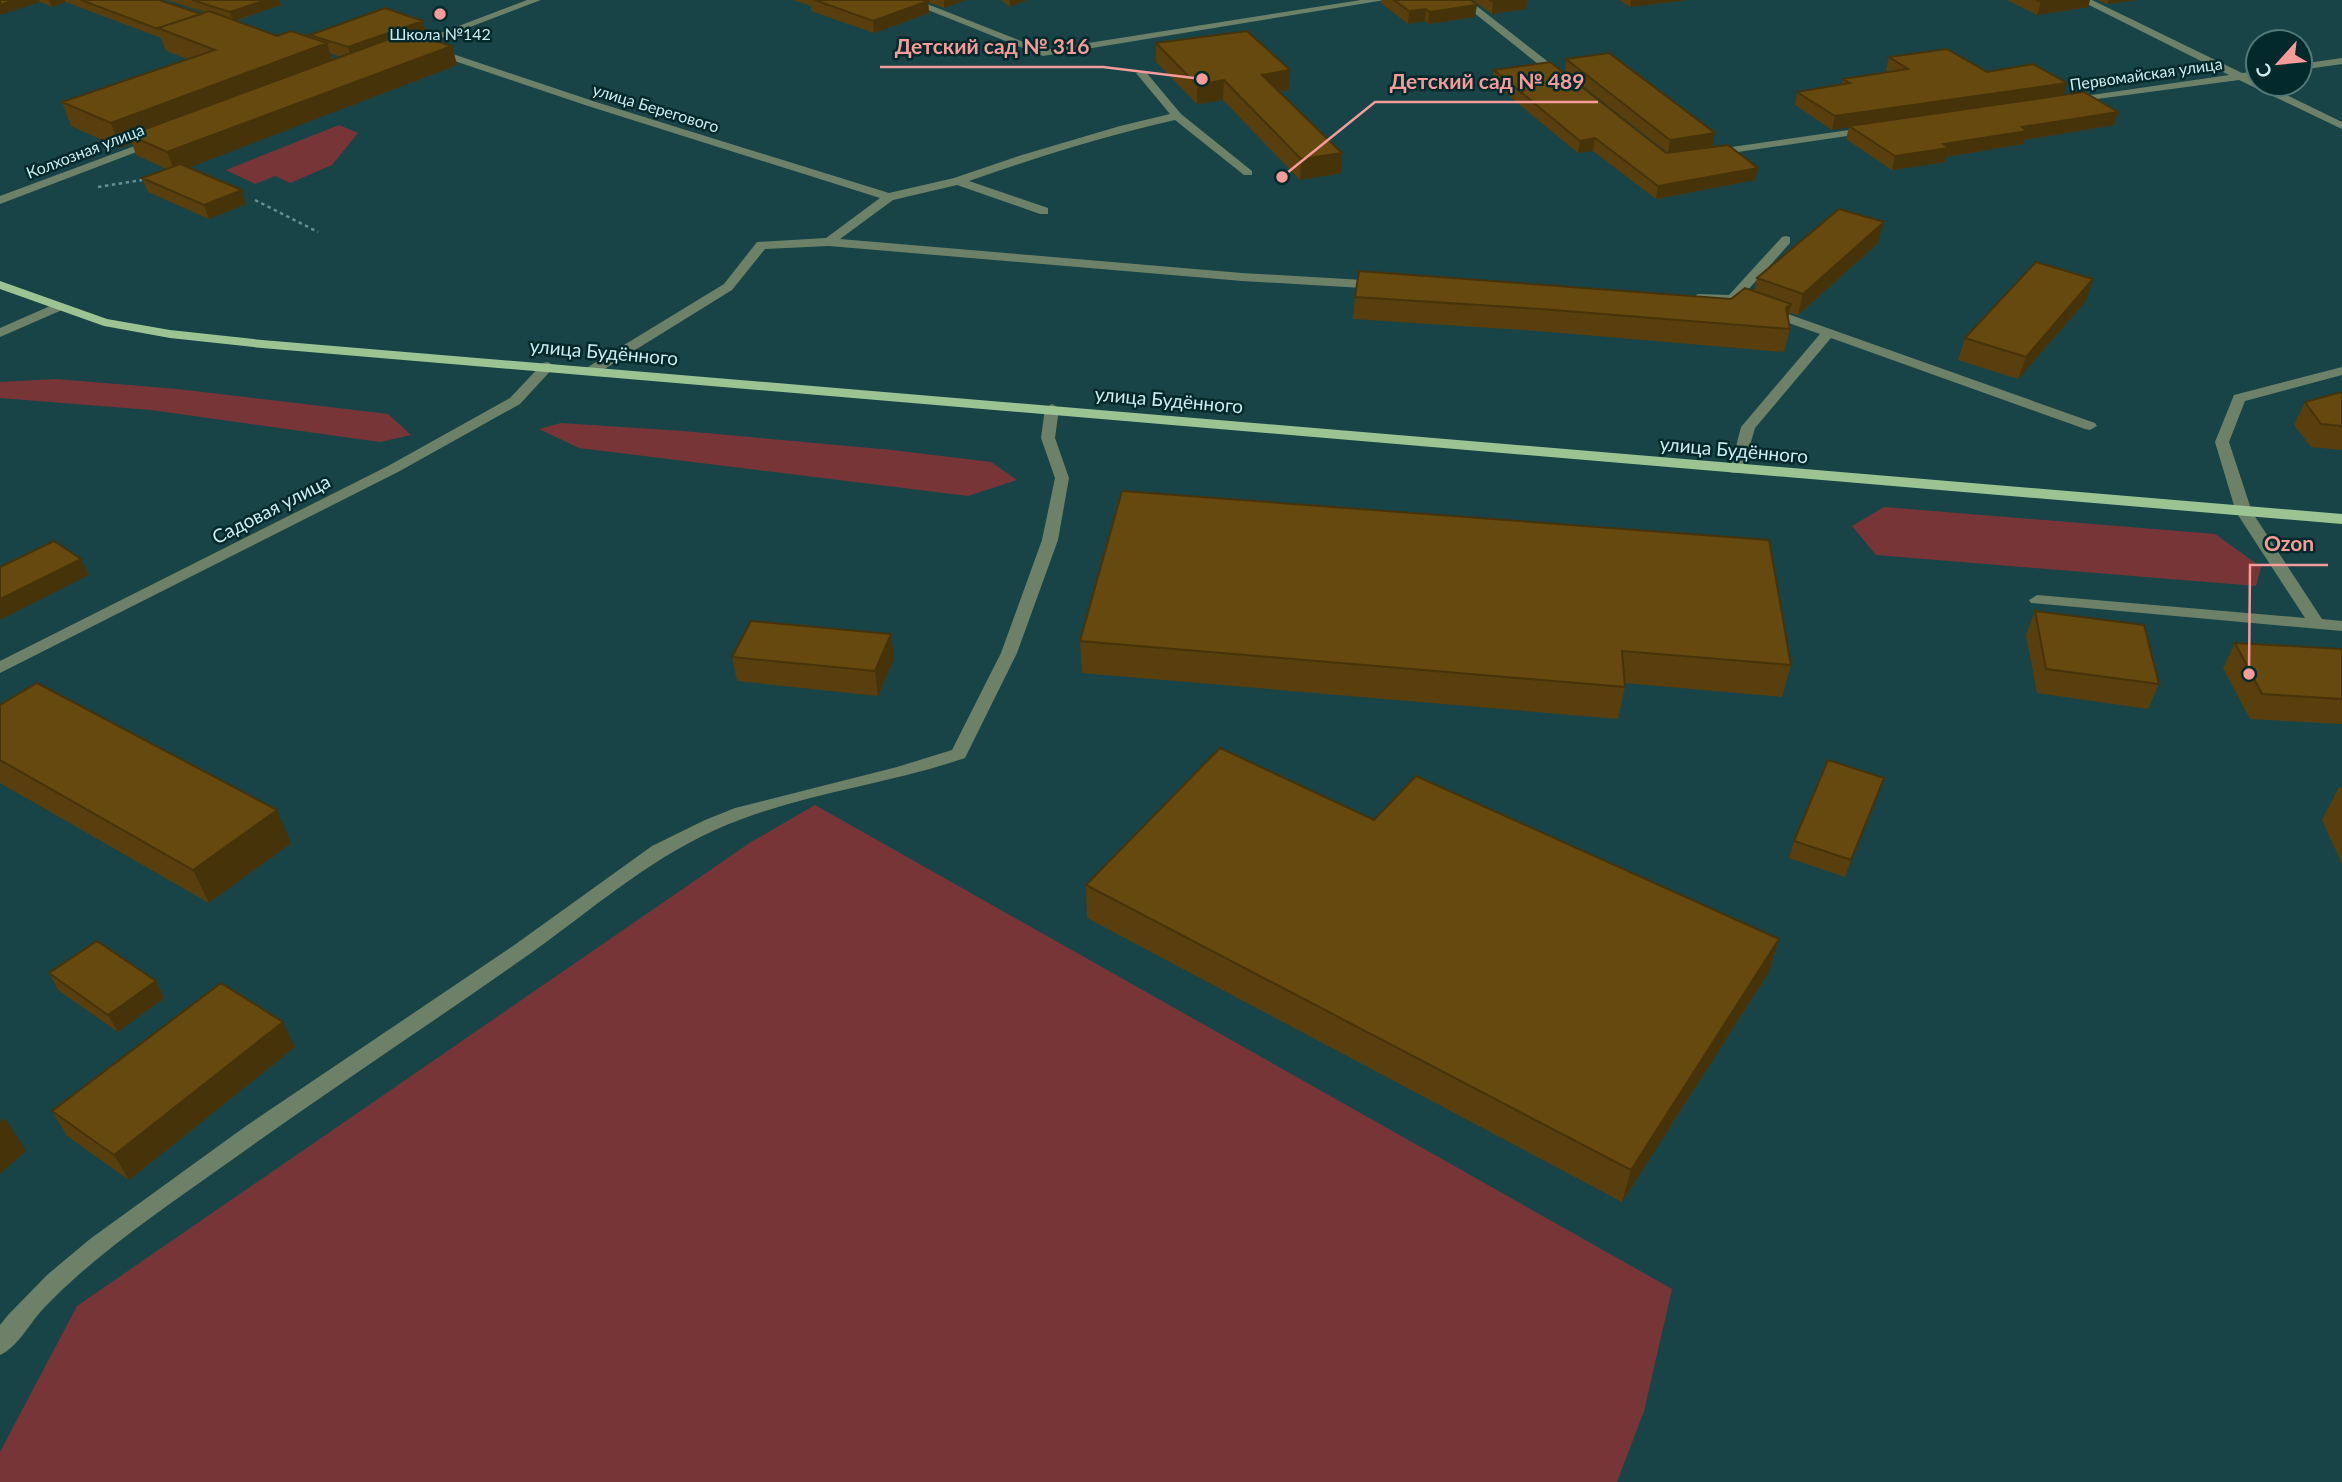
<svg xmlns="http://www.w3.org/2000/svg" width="2342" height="1482" font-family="Lato,sans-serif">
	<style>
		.green { fill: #783537 }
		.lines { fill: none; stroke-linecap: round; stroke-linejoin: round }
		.path { stroke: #658f91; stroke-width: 2.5; stroke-dasharray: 3.5 3.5; stroke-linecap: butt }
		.minor { fill: #6d8169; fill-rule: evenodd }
		.major { fill: #9bc492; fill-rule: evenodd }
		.wall { fill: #583f0d; fill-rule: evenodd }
		.shaded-wall { fill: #47330a }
		.building { fill: #66490f; stroke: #47330a; stroke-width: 2 }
		.poi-dot { fill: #f59b9a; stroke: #04292b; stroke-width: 2.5 }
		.labels { text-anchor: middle; stroke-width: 5; stroke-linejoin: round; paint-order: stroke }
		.far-poi-label { font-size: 16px; fill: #c7eef0; stroke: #04292b }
		.far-street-label { font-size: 16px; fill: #c7eef0; stroke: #04292b }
		.street-label { font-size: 19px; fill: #c7eef0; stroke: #04292b }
		.leader { fill: none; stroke: #f59b9a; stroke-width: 2.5 }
		.callout-dot { fill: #f59b9a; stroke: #04292b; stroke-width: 2.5 }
		.callout-label { font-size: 21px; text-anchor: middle; font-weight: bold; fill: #f59b9a; stroke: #04292b; stroke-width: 5; stroke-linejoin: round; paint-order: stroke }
	</style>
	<rect width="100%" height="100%" fill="#184447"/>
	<!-- green -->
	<path class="green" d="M339 125 358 133 332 165 290 183 275 176 255 184 226 170Z
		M56 379 177 389 388 414 411 435 380 442 151 410 0 398V382Z
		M561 423 683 431 892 450 991 462 1017 480 968 496 579 448 539 429Z
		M1884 507 2215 534 2261 567 2256 586 1876 555 1852 526Z
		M815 805 1672 1289 1644 1411 1617 1482H0V1452L77 1306 751 842Z"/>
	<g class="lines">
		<!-- path -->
		<path class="path" d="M98 187 142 180
			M255 200 318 232"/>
		<!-- minor -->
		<path class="minor" d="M527 0H541L412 49 403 47Z
			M903 0H917L1044 50 1361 0H1385L1043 56Z
			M1458 0H1469L1565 75V79H1557Z
			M2079 0H2092L2242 73 2258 71V77L2252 78 2258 81V84H2264L2342 122V129L2239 80 2067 103V99L2071 98 2229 75Z
			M432 47 596 102 889 193 954 178 1022 155 1120 126 1170 114 1136 73 1145 71 1181 114 1252 171V175H1244L1175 120C1105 136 1037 157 969 181L1048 208V214H1040L957 185 893 200 840 239 1242 273 1380 281 1386 285 1380 289 1242 281 829 246 765 249 732 290 598 373H588V367L724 284 757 242 826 238 880 198 588 106 428 52 427 50Z
			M2342 58V64L2300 70V64Z
			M1870 127 1876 130 1874 132 1711 156 1705 153 1711 150Z
			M156 138 162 141 160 143 0 204V196Z
			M1786 236 1790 237V243L1737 302H1698L1692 298 1698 294 1729 295 1782 237Z
			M57 303 63 307 62 310 0 337V328Z
			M1768 307 2095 423 2097 426 2090 430 2085 429 1831 338 1755 428 1742 473H1732L1730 470 1741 427 1820 334 1763 314 1762 311Z
			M548 362 555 366 520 404 398 472 0 673V661L388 466 510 398 543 363Z
			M2342 367V375L2245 401 2229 442 2252 512 2322 619 2342 621V631L2031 603 2029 600 2037 595 2305 618 2236 512 2215 442 2234 395Z
			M1052 404 1059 408 1055 438 1069 478 1058 540 1017 653 965 758C884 786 794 794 715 830 644 862 587 914 524 958 423 1029 319 1097 219 1169 159 1212 94 1255 43 1309 30 1323 17 1348 0 1355V1325L8 1315 47 1275 90 1239 246 1126 513 946 652 846 705 820 735 808 897 767 952 750 1001 653 1042 540 1055 478 1041 438 1045 408Z"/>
		<!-- major -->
		<path class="major" d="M0 281 107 319 170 330 262 340 2342 514V524L262 348 170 338 104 326 0 289Z"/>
	</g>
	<!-- wall -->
	<path class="wall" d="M0 0H159L201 14 205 12 167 0H279L281 5 235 21 277 36 311 38 310 35 423 21 426 34 420 36 452 46 457 65 189 167 242 190 246 204 209 219 148 192 142 178 166 169 136 155 132 143 120 148 71 126 62 102 187 59 166 51 161 38 66 2 52 7 40 2ZM330 53 332 54 341 57 332 60Z
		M793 0H966L944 8 928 2 929 13 874 33 811 11V6Z
		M1001 0H1026L1010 7Z
		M1381 0H1471L1475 17 1428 24 1425 21 1408 24 1381 3Z
		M1473 0H1527L1526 9 1492 14Z
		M1619 0H1687L1630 7Z
		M2007 0H2090L2088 7 2037 15Z
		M2098 0H2137L2107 4Z
		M1156 43 1290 70 1289 90 1279 91 1341 173 1300 180 1223 100 1197 104 1156 62Z
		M1889 57 2067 83 2063 95 2118 112 2114 125 2024 140 2023 144 1946 157 1945 162 1892 170 1846 139 1849 127 1832 130 1795 105 1797 92 1842 85 1843 79 1889 72 1886 70Z
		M1566 59 1715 133 1712 147 1755 180 1656 199 1593 151 1578 153 1492 82 1494 70 1667 152 1565 72Z
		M1878 243 1798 315 1789 313 1788 318 1790 329 1784 352 1538 331 1353 319 1355 297 1731 299 1754 291 1757 278Z
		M2086 301 2018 379 1958 360 1965 338Z
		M2342 392V450L2311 447 2294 425 2305 402Z
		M1122 491 1791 665 1782 697 1624 683 1625 687 1618 719 1082 673 1080 641Z
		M2035 611 2159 684 2148 709 2037 693 2026 635Z
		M891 634 894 659 878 696 737 681 732 657Z
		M2235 643 2342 649V724L2250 719 2223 668Z
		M0 705 291 843 209 903 0 783Z
		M2339 787 2342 788V864L2322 820Z
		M1878 795 1845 877 1789 858 1794 841Z
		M1086 885 1779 939 1769 972 1622 1202 1087 918Z
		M49 973 156 981 164 998 118 1032 58 990Z
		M295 1047 129 1180 67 1136 52 1111Z"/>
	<!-- shaded-wall -->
	<path class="shaded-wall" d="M15 0H39L40 2 0 15V5Z
		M49 0H65L66 2 52 7Z
		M266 0H279L281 5 233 21 230 12Z
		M944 0H966L944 8Z
		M1010 0H1026L1010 7Z
		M1507 0H1527L1526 9 1492 14 1493 2Z
		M1631 0H1687L1630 7Z
		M2057 0H2090L2088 7 2037 15 2041 2Z
		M2109 0H2137L2107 4Z
		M928 1 929 13 874 33 873 21Z
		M1477 5 1475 17 1428 24 1429 12Z
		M1426 9 1425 21 1408 24 1409 11Z
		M423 21 426 34 352 60 348 47Z
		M327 43 334 66 129 135 132 143 120 148 111 123Z
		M452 46 457 65 175 173 167 152Z
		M1290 70 1289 90 1262 94V75Z
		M1224 80 1223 100 1197 104V85Z
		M2067 83 2063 96 1832 130 1835 116Z
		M2118 112 2114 125 2024 140 2023 144 1946 157 1945 162 1892 170 1895 156 1943 144 2022 127Z
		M1715 133 1712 147 1668 153 1670 140Z
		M1595 138 1593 151 1578 153 1580 141Z
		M1342 153 1341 173 1300 180 1301 159Z
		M1758 168 1755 180 1656 199 1658 186Z
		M242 190 246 204 209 219 204 205Z
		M1884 222 1878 243 1798 315 1803 294Z
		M2093 279 2086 301 2018 379 2026 357Z
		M1791 304 1786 326 1781 330 1786 308Z
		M81 559 89 575 0 620V599Z
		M891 634 894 659 878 696 875 671Z
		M1884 778 1878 795 1845 877 1851 860Z
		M277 810 291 843 209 903 193 870Z
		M1779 939 1769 972 1622 1202 1631 1170Z
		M156 981 164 998 118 1032 108 1015Z
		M283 1022 295 1047 129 1180 114 1155Z
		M5 1118 26 1151 0 1174V1122Z"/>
	<!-- building -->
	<path class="building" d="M0 0H15L0 5Z
		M81 0H159L201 14 158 28V29Z
		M192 0H266L230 12Z
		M815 0H926L928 1 873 21Z
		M1394 0H1471L1477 5 1429 12 1426 9 1409 11Z
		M1490 0H1507L1493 2Z
		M2036 0H2057L2041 2Z
		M385 8 423 21 348 47 310 35Z
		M209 11 277 36 291 31 327 43 111 123 62 102 215 50 158 28Z
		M1247 31 1290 70 1262 75 1342 153 1301 159 1224 80 1197 85 1156 43Z
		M408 32 452 46 167 152 129 135Z
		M1947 49 1987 72 2033 64 2067 83 1835 116 1797 92 1850 83 1843 79 1908 69 1889 57Z
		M1609 53 1715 133 1670 140 1566 59Z
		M1550 62 1666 153 1728 145 1758 168 1658 186 1595 138 1580 141 1494 70Z
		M2084 92 2118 112 2022 127 2027 131 1943 144 1949 148 1895 156 1849 126Z
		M180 164 242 190 204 205 142 178Z
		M1839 209 1884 222 1803 294 1757 278Z
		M2036 262 2093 279 2026 357 1965 338Z
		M1359 271 1731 299 1745 288 1791 304 1786 308 1790 329 1541 309 1355 297Z
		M2342 392V426L2321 424 2305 402Z
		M1122 491 1769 540 1791 665 1622 651 1625 687 1080 641Z
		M54 541 81 559 0 599V567Z
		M2035 611 2144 625 2159 684 2046 669Z
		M751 621 891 634 875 671 732 657Z
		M2235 643 2342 649V699L2262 694Z
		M37 683 277 810 193 870 0 760V705Z
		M1220 748 1374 820 1416 776 1779 939 1631 1170 1086 885Z
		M1828 760 1884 778 1851 860 1794 841Z
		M97 941 156 981 108 1015 49 973Z
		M221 983 283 1022 114 1155 52 1111Z"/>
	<!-- markers -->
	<circle class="poi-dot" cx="440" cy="14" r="7"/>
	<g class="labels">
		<!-- far-poi labels -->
		<g class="far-poi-label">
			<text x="440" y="40">Школа №142</text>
		</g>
		<!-- far-street labels -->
		<g class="far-street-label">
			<text transform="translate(2146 74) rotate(-8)" y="6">Первомайская улица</text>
			<text transform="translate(656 108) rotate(17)" y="6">улица Берегового</text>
			<text transform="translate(85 151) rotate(-21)" y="6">Колхозная улица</text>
		</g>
		<!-- street labels -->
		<g class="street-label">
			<text transform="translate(604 352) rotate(5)" y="7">улица Будённого</text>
			<text transform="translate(1169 400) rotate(5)" y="7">улица Будённого</text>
			<text transform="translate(1734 450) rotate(5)" y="7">улица Будённого</text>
			<text transform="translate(271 509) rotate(-27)" y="7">Садовая улица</text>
		</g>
	</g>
	<!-- callouts -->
	<path class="leader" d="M1202 79L1103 67H880M1282 177L1375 102H1598M2249 674L2250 565H2328"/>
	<g class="callout-dot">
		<circle cx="1202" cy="79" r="7"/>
		<circle cx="1282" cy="177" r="7"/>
		<circle cx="2249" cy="674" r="7"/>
	</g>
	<g class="callout-label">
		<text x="992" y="54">Детский сад № 316</text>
		<text x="1487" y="89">Детский сад № 489</text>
		<text x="2289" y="551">Ozon</text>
	</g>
	<!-- north arrow -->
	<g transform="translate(2279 63) rotate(243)"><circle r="33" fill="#04292b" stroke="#52787a" stroke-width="2"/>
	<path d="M0-5L12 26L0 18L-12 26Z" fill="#f59b9a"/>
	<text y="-10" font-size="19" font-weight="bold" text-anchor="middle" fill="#c7eef0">С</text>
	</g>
</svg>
